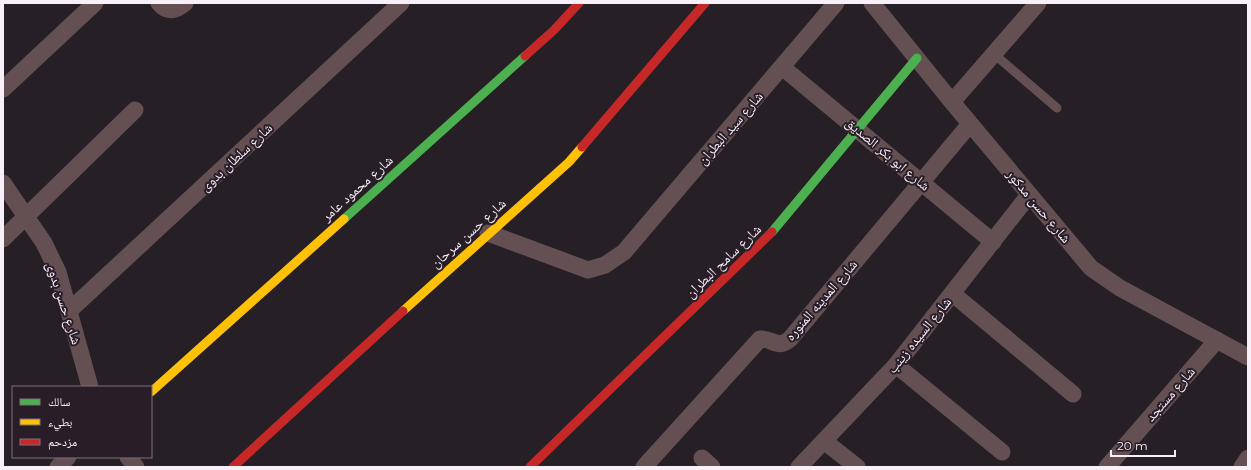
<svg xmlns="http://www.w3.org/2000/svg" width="1251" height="470" font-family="Montserrat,'Noto Naskh Arabic',sans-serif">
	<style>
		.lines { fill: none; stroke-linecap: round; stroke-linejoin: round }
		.lane { stroke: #645052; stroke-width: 9 }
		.street { stroke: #645052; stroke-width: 17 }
		.fast { stroke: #4caf50; stroke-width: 9 }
		.slow { stroke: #ffc107; stroke-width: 9 }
		.jam { stroke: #c62828; stroke-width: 9 }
		.labels { text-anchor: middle; stroke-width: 4; stroke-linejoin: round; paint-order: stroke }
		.street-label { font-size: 14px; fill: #f8f0f8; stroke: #291d28 }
	</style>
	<rect width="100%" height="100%" fill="#262026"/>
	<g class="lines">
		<!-- lane -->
		<path class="lane" d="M994 54 1057 108"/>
		<!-- street -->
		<path class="street" d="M159 3C167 13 176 11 185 3
			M872 3 952 102 1091 268 1120 288 1248 357
			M782 67 993 242
			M3 89 95 3
			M952 102 1038 3
			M3 183 44 243 58 272 90 387
			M488 233 588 270 605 265 624 252 836 3
			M3 239 135 110
			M953 294 1073 394
			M70 310 401 3
			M896 365 1002 452
			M824 441 857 467
			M128 457 136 467
			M702 458 712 467
			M58 467 68 457
			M644 467 760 339C773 338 777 350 790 339L970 124
			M799 467 896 365 1029 195
			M1107 467 1217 340
			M1242 467 1248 458"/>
		<!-- fast -->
		<path class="fast" d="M344 219 525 56
			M772 232 917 58"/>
		<!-- slow -->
		<path class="slow" d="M403 311 569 162 582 147
			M151 392 344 219"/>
		<!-- jam -->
		<path class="jam" d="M525 56 554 30 579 3
			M582 147 705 3
			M233 467 403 311
			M530 467 772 232"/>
	</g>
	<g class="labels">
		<!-- street labels -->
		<g class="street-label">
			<text transform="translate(730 128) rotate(-49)" y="5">شارع سيد البطران</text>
			<text transform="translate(888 154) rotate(40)" y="5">شارع ابو بكر الصديق</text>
			<text transform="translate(236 157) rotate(-43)" y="5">شارع سلطان بدوى</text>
			<text transform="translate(357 188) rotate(-42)" y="5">شارع محمود عامر</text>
			<text transform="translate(1039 206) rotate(50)" y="5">شارع حسن مدكور</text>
			<text transform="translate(468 233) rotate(-42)" y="5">شارع حسن سرحان</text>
			<text transform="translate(723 261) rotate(-44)" y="5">شارع سامح البطران</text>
			<text transform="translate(821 300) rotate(-49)" y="5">شارع المدينه المنوره</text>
			<text transform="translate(64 303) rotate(72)" y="5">شارع حسن بدوى</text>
			<text transform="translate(919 335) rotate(-51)" y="5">شارع السيده زينب</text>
			<text transform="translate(1170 394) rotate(-49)" y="5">شارع مستجد</text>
		</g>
	</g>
	<!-- border -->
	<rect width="1251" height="470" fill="none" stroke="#f8f0f8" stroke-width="8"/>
	<!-- legend -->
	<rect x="12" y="386" width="140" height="72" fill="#291d28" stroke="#7c717b"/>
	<rect x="20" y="399" width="20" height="6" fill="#4caf50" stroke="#7c717b"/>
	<text x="48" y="406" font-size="12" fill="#f8f0f8">سالك</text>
	<rect x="20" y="419" width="20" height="6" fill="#ffc107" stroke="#7c717b"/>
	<text x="48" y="426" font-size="12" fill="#f8f0f8">بطيء</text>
	<rect x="20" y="439" width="20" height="6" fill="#c62828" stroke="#7c717b"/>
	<text x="48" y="446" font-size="12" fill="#f8f0f8">مزدحم</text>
	<!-- scale -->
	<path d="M1111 450v6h64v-6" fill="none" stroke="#f8f0f8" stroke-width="2"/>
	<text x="1117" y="450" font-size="12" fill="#f8f0f8" stroke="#291d28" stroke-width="3" paint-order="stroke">20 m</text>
</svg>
